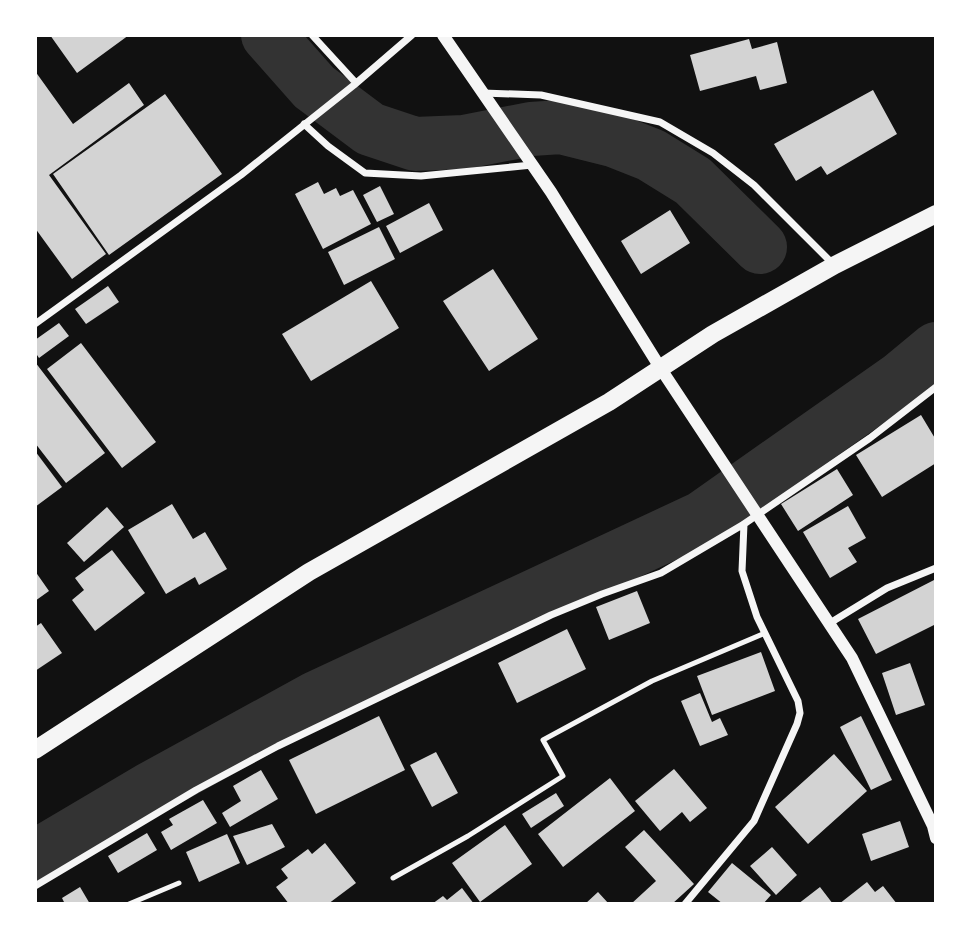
<svg xmlns="http://www.w3.org/2000/svg" width="971" height="939" font-family="'Fira Sans Condensed',sans-serif">
	<style>
		.lines { fill: none; stroke-linecap: round; stroke-linejoin: round }
		.river { stroke: #333; stroke-width: 54 }
		.building { fill: #d3d3d3 }
		.service { stroke: #f5f5f5; stroke-width: 5 }
		.minor { stroke: #f5f5f5; stroke-width: 7 }
		.tertiary { stroke: #f5f5f5; stroke-width: 12 }
		.primary { stroke: #f5f5f5; stroke-width: 18 }
	</style>
	<rect width="100%" height="100%" fill="#111"/>
	<g class="lines">
		<!-- river -->
		<path class="river" d="M268 35 314 87 370 129 415 144 464 142 531 129 561 127 613 140 651 155 693 181 760 247
			M35 857 150 789 316 698 702 518 901 378 936 349"/>
	</g>
	<!-- building -->
	<path class="building" d="M50 35H129L77 73Z
		M749 39 752 49 777 42 787 83 760 90 756 76 700 91 690 55Z
		M35 71 73 124 129 83 144 105 49 175 106 254 72 279 35 228Z
		M873 90 897 134 827 175 821 166 796 181 774 144Z
		M165 94 222 174 109 255 53 174Z
		M318 182 324 194 336 188 340 196 353 190 371 224 323 249 295 194Z
		M380 186 394 214 377 222 363 195Z
		M429 203 443 230 400 253 386 226Z
		M670 210 690 243 641 274 621 241Z
		M379 227 395 259 344 285 328 252Z
		M493 269 538 339 489 371 443 301Z
		M371 281 399 328 311 381 282 334Z
		M108 286 119 302 86 324 75 309Z
		M59 323 69 336 39 358 35 352V340Z
		M81 343 156 442 122 468 47 369Z
		M35 362 105 453 66 483 35 443Z
		M921 415 936 440V463L882 497 856 455Z
		M35 451 62 487 35 507Z
		M837 469 853 495 798 531 781 504Z
		M172 504 193 539 205 532 227 569 199 585 195 577 166 594 128 530Z
		M848 506 866 538 848 548 857 562 830 578 803 532Z
		M107 507 124 527 84 562 67 543Z
		M112 550 145 593 95 631 72 600 84 590 75 578Z
		M35 571 49 591 35 601Z
		M936 579V624L876 654 858 619Z
		M637 591 650 623 609 640 596 607Z
		M41 623 62 653 35 671V627Z
		M567 629 586 669 517 703 498 663Z
		M761 652 775 691 712 715 697 676Z
		M910 663 925 705 896 715 882 673Z
		M700 693 712 722 720 718 728 735 700 746 681 701Z
		M379 716 405 770 316 814 289 760Z
		M861 716 892 780 871 790 840 727Z
		M436 752 458 793 432 807 410 765Z
		M834 754 867 791 808 844 775 807Z
		M674 769 707 808 690 822 682 812 660 831 635 801Z
		M261 770 278 799 230 827 222 813 241 801 233 786Z
		M610 778 635 811 563 867 538 834Z
		M556 793 564 806 531 828 522 814Z
		M203 800 217 823 171 850 161 832 173 825 169 819Z
		M900 821 909 847 871 861 862 834Z
		M272 824 285 847 247 865 233 836Z
		M505 825 532 864 480 902 452 863Z
		M644 830 694 884 672 904H631L656 881 625 847Z
		M147 833 157 850 118 873 108 856Z
		M227 834 240 863 199 882 186 852Z
		M325 843 356 883 328 904H289L276 887 288 878 281 869 308 849 312 854Z
		M772 847 797 875 776 895 750 866Z
		M732 863 771 895 763 904H723L708 892Z
		M867 882 875 892 883 886 897 904H839Z
		M80 887 90 904H65L62 898Z
		M820 887 833 904H798Z
		M462 888 474 904H432L443 896 447 900Z
		M598 892 609 904H585Z"/>
	<g class="lines">
		<!-- service -->
		<path class="service" d="M393 878 468 836 563 776 543 740 652 681 765 633
			M129 904 179 883"/>
		<!-- minor -->
		<path class="minor" d="M312 35 356 83
			M483 93 541 95 660 122 713 153 754 185 833 264
			M304 124 328 146 365 173 421 176 532 165
			M35 324 241 175 354 85 412 35
			M830 623 887 588 936 568
			M35 886 196 790 278 746 551 615 602 594 661 573 744 524 870 438 936 387
			M685 904 754 821 797 724 800 713 798 701 757 617 742 571 744 524"/>
		<!-- tertiary -->
		<path class="tertiary" d="M443 35 551 192 661 369 852 658 933 826 936 838"/>
		<!-- primary -->
		<path class="primary" d="M35 750 309 572 609 402 713 334 835 265 936 214"/>
	</g>
	<!-- border -->
	<rect width="971" height="939" fill="none" stroke="#ffffff" stroke-width="74"/>
</svg>
